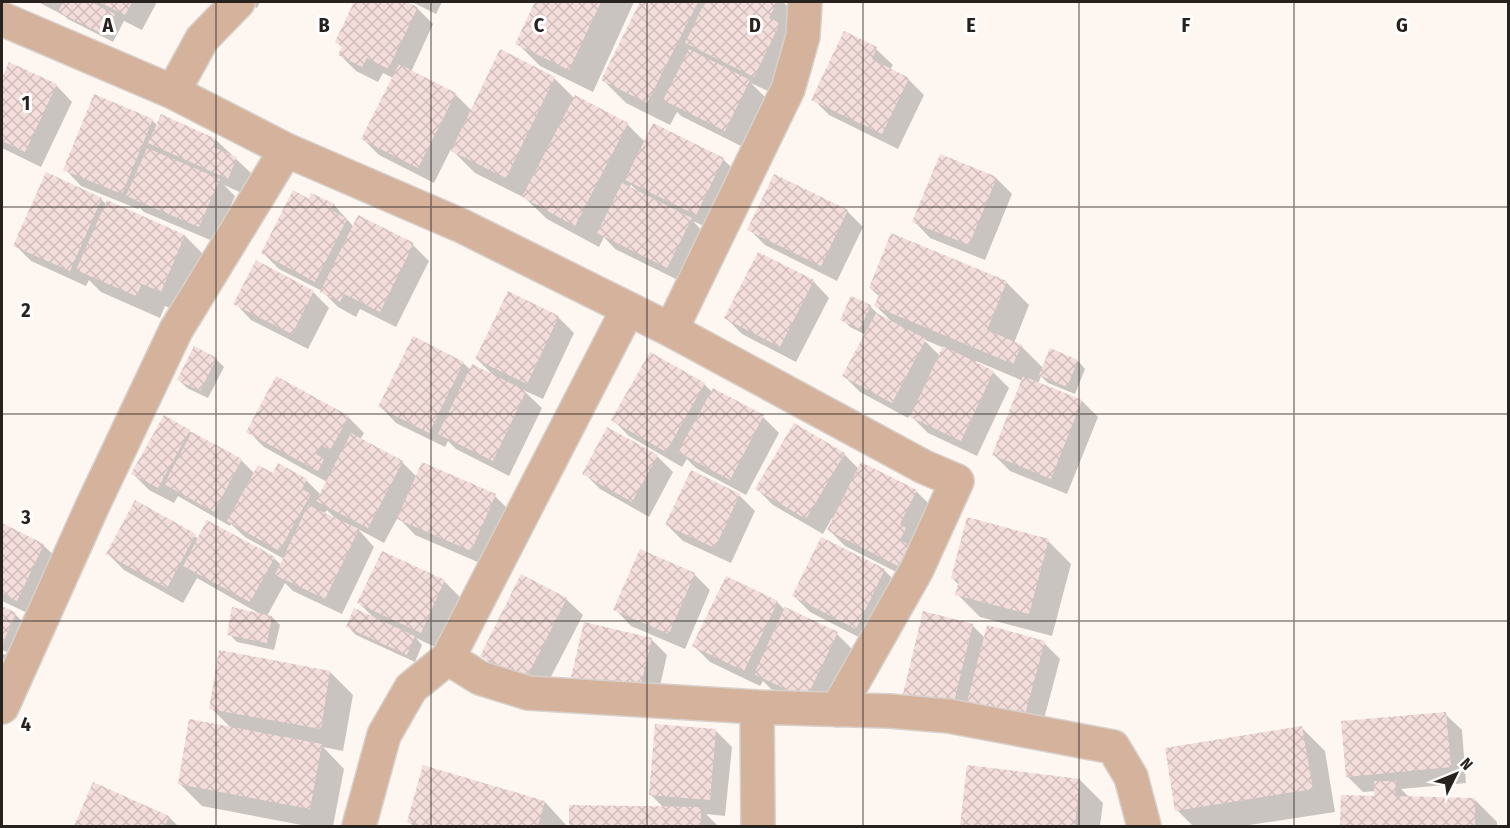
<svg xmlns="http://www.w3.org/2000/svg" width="1510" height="828" font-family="'Fira Sans Condensed',sans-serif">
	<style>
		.shadow { fill: #0003; fill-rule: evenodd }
		.building { fill: url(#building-cross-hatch) }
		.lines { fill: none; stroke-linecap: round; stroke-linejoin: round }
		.street-casing { stroke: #d7d0cb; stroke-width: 36 }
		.street { stroke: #d5b29b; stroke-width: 33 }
		.grid { fill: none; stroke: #28221e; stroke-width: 1.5; stroke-opacity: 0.55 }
		.grid-label { font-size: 20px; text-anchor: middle; font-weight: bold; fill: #28221e; stroke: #fff; stroke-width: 6; stroke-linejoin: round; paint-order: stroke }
	</style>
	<defs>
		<pattern id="building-cross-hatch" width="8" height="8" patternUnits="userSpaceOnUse" patternTransform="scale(1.5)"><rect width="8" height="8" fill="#f3ddda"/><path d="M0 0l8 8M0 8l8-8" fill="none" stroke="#d0bdbb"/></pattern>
	</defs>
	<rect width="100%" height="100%" fill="#fdf6f1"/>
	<!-- shadow -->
	<path class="shadow" d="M38 2H157L142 30 124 21 113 42 68 19 63 15Z
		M242 2H260L257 8Z
		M356 2H403L417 8 433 24 411 72 455 94 472 111 554 78 575 99 576 97 627 124 645 142 723 159 739 175 712 230 693 221 707 236 684 283 615 249 604 237 599 247 547 219 525 198 475 173 451 149 434 183 379 155 363 139 393 78 383 73 378 82 356 71 340 55 343 48 337 42ZM631 185 639 192 629 188Z
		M412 2H442L436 14Z
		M537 2H634L593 92 540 66 517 43Z
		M642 2H783L795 13 786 31 795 40 770 92 751 83 765 97 741 146 681 116 677 112 670 125 626 103 603 80Z
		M844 33 876 49 893 65 890 70 908 79 924 95 898 149 829 115 813 99Z
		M10 64 56 85 72 102 41 167 2 148V81Z
		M152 120 158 126 216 140 252 174 244 194 224 185 235 196 215 242 144 212 139 207 138 209 81 186 65 169Z
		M47 174 101 199 106 204 107 202 185 236 208 259 184 314 165 306 160 318 101 292 89 280 86 286 31 261 15 245Z
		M996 178 1012 194 985 260 930 238 914 221Z
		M309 201 334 205 354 227 359 217 413 245 429 261 396 327 360 309 356 317 338 307 322 291 279 269 263 253Z
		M847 211 863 227 837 281 765 245 749 229Z
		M813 281 829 298 796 362 742 334 726 318Z
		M1006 282 1029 305 1014 343 1021 346 1043 368 1078 361 1085 369 1075 394 1048 383 1041 376 1038 384 1082 401 1098 417 1067 494 1010 471 994 455 1023 381 976 361 975 363 993 372 1009 388 977 456 928 433 910 415 908 418 860 392 844 376 866 335 850 327 842 319 870 306 878 314 892 322 876 306 880 297 870 288ZM923 339 944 348 940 356Z
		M313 292 329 308 308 349 251 320 235 303Z
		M558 317 574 333 543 399 523 390 542 408 509 476 456 449 448 441 445 447 396 423 380 406 463 363 471 370 494 376 477 359Z
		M216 359 224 367 208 398 187 388 179 380Z
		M704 384 712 392 763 417 779 433 746 495 696 468 687 459 682 467 629 436 613 420Z
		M348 417 364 433 360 440 402 462 417 477 495 496 511 512 487 566 415 535 398 517 384 543 358 529 374 547 342 614 293 591 285 583 267 616 272 617 280 625 274 650 237 642 229 634 260 614 197 578 183 603 124 570 108 554 136 502 199 539 274 558 281 565 284 559 245 537 231 524 230 526 178 496 174 503 149 490 133 474 189 431 241 460 255 474 274 475 279 466 307 481 321 495 327 482 264 447 248 431ZM327 510 337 520 324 514Z
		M844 454 859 469 916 491 932 507 914 581 845 546 829 530 834 519 832 518 823 534 773 505 757 489Z
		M657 456 673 472 649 517 600 489 584 473Z
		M739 495 755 511 731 563 683 541 667 525Z
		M2 525 43 545 60 561 34 616 2 601Z
		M1048 541 1071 564 1052 636 980 617 957 594 959 585 952 578Z
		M884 570 900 586 872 644 810 612 794 596Z
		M694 574 710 590 685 649 631 626 615 609Z
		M522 576 566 599 583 615 542 694 498 671 482 655Z
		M444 581 460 597 437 648 416 638 422 645 415 662 356 635 348 627 375 619 359 603Z
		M777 602 785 610 837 634 853 650 822 714 772 690 763 681 760 686 710 662 694 646Z
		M2 608 16 615 32 631 16 665 2 658V653L5 655 7 652 2 650Z
		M972 625 985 638 1044 643 1060 659 1040 734 920 713Z
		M651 639 667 655 655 708 589 693 573 677Z
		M330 672 353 695 343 751 323 747 344 769 333 826H307L202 806 179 783 231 728 211 708Z
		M1445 714 1462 730 1466 783 1401 789 1410 798 1474 799 1497 822V826H1342V797H1376V791L1363 792 1347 776Z
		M1302 728 1325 751 1335 812 1243 826H1193L1177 810Z
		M716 731 732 747 725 816 706 814 718 826H570V807L664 808 650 794Z
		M1080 780 1103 803 1100 826H961Z
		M94 784 169 817 178 826H76Z
		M545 802 567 826H413L409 822Z"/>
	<!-- building -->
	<path class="building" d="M63 2H91L115 14 105 35 58 12Z
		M99 2H132L125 15Z
		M354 2H406L418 7 388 69 367 58 362 67 338 55 342 46 335 42Z
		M535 2H601L569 70 515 44Z
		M640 2H698L647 103 601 80Z
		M705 2H777L769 18 780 23 754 77 685 43Z
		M844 31 877 47 872 59 909 78 882 134 811 100Z
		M500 49 555 77 506 178 451 151Z
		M689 49 750 80 725 131 663 100Z
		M9 62 57 84 25 152 2 141V78Z
		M399 64 456 93 418 168 361 139Z
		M94 94 153 119 122 194 63 170Z
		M575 95 628 123 575 226 522 197Z
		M161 114 216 139 213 147 237 157 228 179 148 143Z
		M653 123 724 158 696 215 625 180Z
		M147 148 220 179 199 227 126 196Z
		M940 154 997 177 969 245 912 222Z
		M46 172 102 198 70 271 13 246Z
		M774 174 848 210 821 266 747 230Z
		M622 183 692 218 667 268 597 233Z
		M293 190 309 199 311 193 335 204 331 210 347 219 315 282 261 253Z
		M107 200 185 235 161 292 142 284 136 296 76 270Z
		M358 215 414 243 380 312 344 294 340 302 320 292Z
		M891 233 1007 281 987 330 1022 345 1013 364 874 306 880 293 869 288Z
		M758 252 814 280 780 347 724 318Z
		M256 260 314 291 292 334 233 304Z
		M508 291 559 316 527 384 475 359Z
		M851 296 871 305 860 329 840 320Z
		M876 313 926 339 892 403 842 376Z
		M413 336 464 362 429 433 378 407Z
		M194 346 217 358 200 391 177 380Z
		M943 346 994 371 961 441 910 417Z
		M1050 348 1078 360 1067 387 1039 375Z
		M650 352 705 383 666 452 611 420Z
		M472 364 526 391 493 461 438 434Z
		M276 376 349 416 330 450 321 445 316 454 324 459 318 471 246 432Z
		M1023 376 1082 400 1051 479 992 455Z
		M713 388 764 415 730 480 678 452Z
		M164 415 190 430 158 488 131 474Z
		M794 423 845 453 806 519 755 489Z
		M607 427 658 455 632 502 582 474Z
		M192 432 242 459 214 512 164 484Z
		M351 433 403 461 368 528 316 501Z
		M422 462 496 494 471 551 397 519Z
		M861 462 917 490 900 524 906 528 900 540 909 545 898 566 827 530Z
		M278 463 307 479 302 489 311 494 279 551 227 521 258 465 273 473Z
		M691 470 740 494 715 548 665 525Z
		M135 500 196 534 167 588 106 554Z
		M308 505 359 529 325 599 275 575Z
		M967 517 1049 539 1029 614 955 595 959 581 951 578Z
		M207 520 275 557 250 602 183 566Z
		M2 523 44 544 17 601 2 593Z
		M821 537 885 569 856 629 792 596Z
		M640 549 695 573 669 634 613 610Z
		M382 551 445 580 421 633 357 603Z
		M521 574 567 598 526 679 480 656Z
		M726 576 778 601 744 671 692 646Z
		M2 606 16 613 2 645Z
		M232 607 272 616 267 643 227 635Z
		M785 607 838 632 806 699 754 674Z
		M354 608 415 636 407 655 346 627Z
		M923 611 973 624 952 710 902 698Z
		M584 622 652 638 639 693 571 677Z
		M987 625 1045 641 1024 718 967 702Z
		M219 650 330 671 321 729 209 709Z
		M1446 712 1451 767 1346 777 1341 721Z
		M189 719 322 744 310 809 178 784Z
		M655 724 716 729 710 800 649 795Z
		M1302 726 1313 789 1175 811 1165 748Z
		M423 765 545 801 538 826H422L407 822Z
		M967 765 1080 779 1075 826H960Z
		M1374 781H1396L1395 796 1475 798V826H1340L1341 795 1374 796Z
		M93 782 169 816 165 826H74Z
		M569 805 701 807V826H569Z"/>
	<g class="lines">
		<!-- street casing -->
		<g class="street-casing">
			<path id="street" d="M2 19 173 92 286 150 462 226 671 330 924 467 957 481 917 569 837 710
				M173 92 202 39 238 2
				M671 330 788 89 803 36 805 2
				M448 658 480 678 528 693 757 707 889 711 949 716 1113 747 1131 777 1144 826
				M2 707 92 507 176 330 286 150
				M757 707 758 826
				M359 826 384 735 411 688 448 658 628 309"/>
		</g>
		<!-- street -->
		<use href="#street" class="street"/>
	</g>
	<!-- grid -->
	<path class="grid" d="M216 2V826M431 2V826M647 2V826M863 2V826M1079 2V826M1294 2V826M2 207H1508M2 414H1508M2 621H1508"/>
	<g class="grid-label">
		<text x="108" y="32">A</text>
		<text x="324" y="32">B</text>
		<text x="539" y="32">C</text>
		<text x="755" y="32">D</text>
		<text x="971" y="32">E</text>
		<text x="1186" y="32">F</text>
		<text x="1402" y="32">G</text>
		<text x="26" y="110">1</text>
		<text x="26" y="317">2</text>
		<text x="26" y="524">3</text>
		<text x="26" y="731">4</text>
	</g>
	<!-- border -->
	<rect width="1510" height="828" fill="none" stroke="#28221e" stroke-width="6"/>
	<!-- north arrow -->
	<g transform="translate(1456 774) rotate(47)" stroke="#ffffff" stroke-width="4.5" paint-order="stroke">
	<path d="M0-4.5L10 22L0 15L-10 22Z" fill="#28221e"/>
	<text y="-9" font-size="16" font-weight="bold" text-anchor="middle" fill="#28221e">N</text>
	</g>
</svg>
